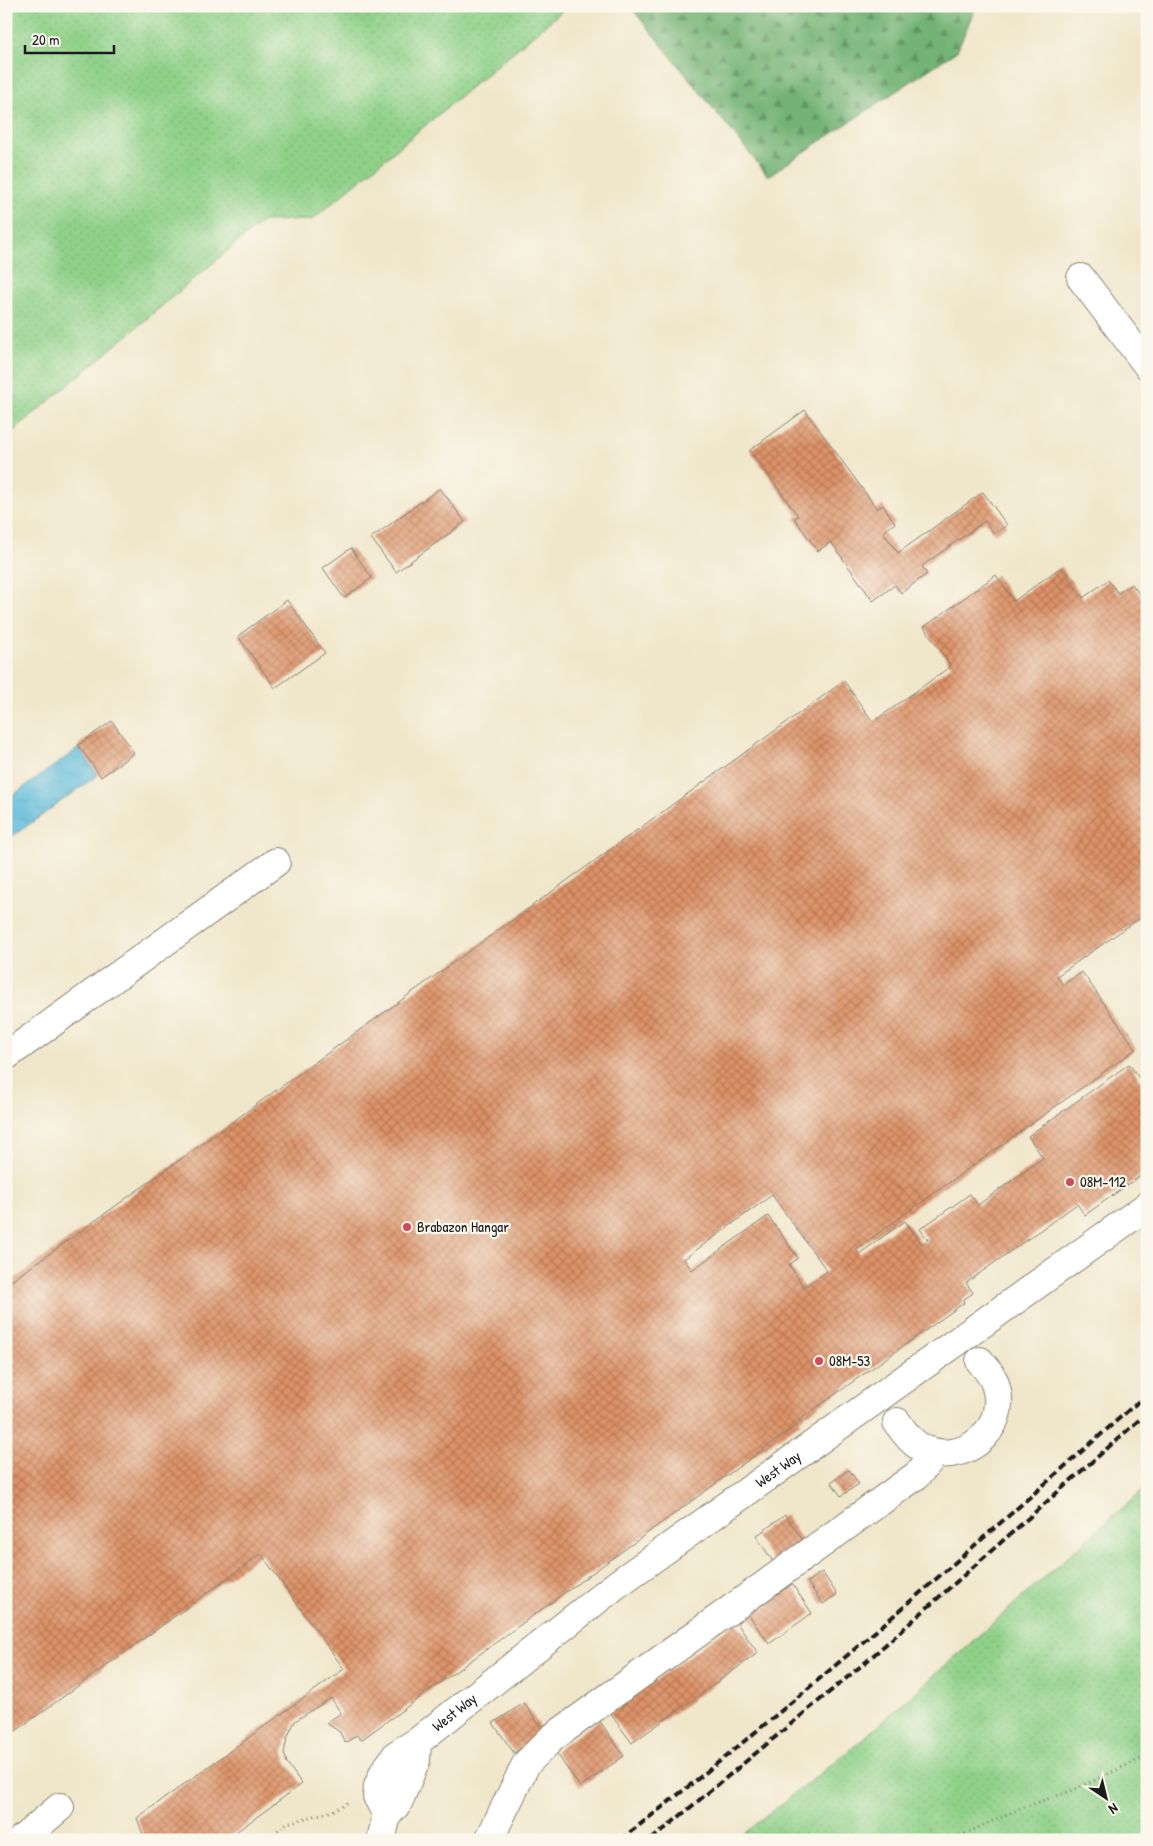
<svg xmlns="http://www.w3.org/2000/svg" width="1153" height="1846" font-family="'Patrick Hand',sans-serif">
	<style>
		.grass { fill: url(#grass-dots); stroke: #567652 }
		.forest { fill: url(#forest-firs); stroke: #486848 }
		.water { fill: url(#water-ripples); stroke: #3c6b7b }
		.building { fill: url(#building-cross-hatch); fill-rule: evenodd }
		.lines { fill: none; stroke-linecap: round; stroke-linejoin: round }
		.minor-casing { stroke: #868173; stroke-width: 30 }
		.path { stroke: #868173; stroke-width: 3; stroke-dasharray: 1 4; stroke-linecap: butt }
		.minor { stroke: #fff; stroke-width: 28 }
		.rail { stroke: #1c1c1c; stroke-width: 4; stroke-dasharray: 8 4; stroke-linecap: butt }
		.poi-dot { fill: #d1495b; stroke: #fbf7ec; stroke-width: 2 }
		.labels { text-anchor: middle; stroke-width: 4.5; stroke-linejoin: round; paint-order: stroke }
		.poi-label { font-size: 15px; fill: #1c1c1c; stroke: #fbf7ec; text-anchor: start }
		.street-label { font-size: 15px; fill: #1c1c1c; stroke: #fbf7ec }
	</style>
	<defs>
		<pattern id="grass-dots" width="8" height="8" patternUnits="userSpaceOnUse" patternTransform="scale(1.25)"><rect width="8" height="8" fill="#8fd189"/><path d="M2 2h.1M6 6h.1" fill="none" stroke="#7bb376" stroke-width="1.8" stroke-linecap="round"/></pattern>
		<pattern id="forest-firs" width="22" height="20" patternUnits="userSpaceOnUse" patternTransform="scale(1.25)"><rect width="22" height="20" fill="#73b375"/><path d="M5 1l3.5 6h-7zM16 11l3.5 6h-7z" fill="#5e915f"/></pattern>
		<pattern id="water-ripples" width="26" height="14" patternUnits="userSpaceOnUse" patternTransform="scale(1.25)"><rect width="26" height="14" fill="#5bbada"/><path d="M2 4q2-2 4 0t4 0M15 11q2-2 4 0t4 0" fill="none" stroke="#4f9fba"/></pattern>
		<pattern id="building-cross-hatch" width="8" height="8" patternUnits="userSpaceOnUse" patternTransform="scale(1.25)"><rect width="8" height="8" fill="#de9368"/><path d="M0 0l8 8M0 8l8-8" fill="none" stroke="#b37755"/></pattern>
	</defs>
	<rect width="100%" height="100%" fill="#fbf7ec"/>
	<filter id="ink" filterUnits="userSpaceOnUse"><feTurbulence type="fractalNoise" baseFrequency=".02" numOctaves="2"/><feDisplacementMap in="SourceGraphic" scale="10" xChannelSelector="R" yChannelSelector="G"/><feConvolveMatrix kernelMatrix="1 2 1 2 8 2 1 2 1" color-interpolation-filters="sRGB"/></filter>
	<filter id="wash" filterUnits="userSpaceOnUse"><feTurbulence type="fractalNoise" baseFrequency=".0096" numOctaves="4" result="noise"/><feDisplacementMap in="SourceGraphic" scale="20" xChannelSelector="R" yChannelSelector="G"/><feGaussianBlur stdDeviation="1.12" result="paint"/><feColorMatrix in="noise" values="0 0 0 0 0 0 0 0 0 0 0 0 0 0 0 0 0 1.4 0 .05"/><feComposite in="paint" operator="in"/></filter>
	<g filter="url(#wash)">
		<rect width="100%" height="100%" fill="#f0e6ca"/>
		<!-- grass -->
		<path class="grass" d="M6 6H568L312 220 263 221 6 437Z
			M1147 1486V1840H736L856 1745Z"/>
		<!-- forest -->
		<path class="forest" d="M630 6H976L957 51 768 176Z"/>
		<!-- water -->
		<path class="water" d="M79 748 98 775 6 841V800Z"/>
		<g id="blocks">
			<!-- building -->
			<path class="building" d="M805 410 877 509 883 505 895 523 883 532 898 553 983 492 1007 525 994 534 985 521 922 566 927 574 901 593 895 585 873 601 831 542 818 551 794 518 798 516 750 450Z
				M440 488 465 522 396 572 371 538Z
				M351 548 372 578 344 598 323 568Z
				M1061 567 1083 598 1108 580 1118 593 1132 584 1147 604V913L1057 976 1063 985 1082 972 1136 1049 856 1249 859 1254 905 1221 922 1244 928 1240 920 1229 970 1194 978 1205 1043 1158 1028 1136 1129 1064 1145 1086 1140 1090 1147 1100V1171L1085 1215 1077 1204 966 1283 973 1293 963 1300 964 1303 799 1420 801 1422 361 1740 357 1735 345 1743 340 1732 326 1723 341 1713 331 1698 295 1721 287 1738 284 1753 287 1763 302 1784 225 1840H145L137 1818 344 1669 261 1554 6 1738V1285L844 681 873 722 951 666 924 627 996 575 1014 601ZM772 1195 827 1271 804 1287 789 1265 798 1258 768 1216 692 1270 684 1259Z
				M287 600 325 653 275 688 238 636Z
				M112 721 134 753 101 777 78 745Z
				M849 1470 859 1484 841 1496 831 1482Z
				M785 1515 806 1545 776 1566 756 1536Z
				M822 1572 837 1594 823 1604 807 1582Z
				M792 1584 812 1613 769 1644 748 1614Z
				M736 1622 758 1653 632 1743 610 1713Z
				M524 1703 544 1732 514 1753 493 1723Z
				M599 1720 624 1756 580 1787 555 1751Z"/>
		</g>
	</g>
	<g filter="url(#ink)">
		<use href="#blocks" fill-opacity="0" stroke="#868173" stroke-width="1"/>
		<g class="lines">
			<!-- minor casing -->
			<g class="minor-casing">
				<g id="minor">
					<path d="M1081 278 1147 365"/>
					<path d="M6 1056 276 862"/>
					<path d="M897 1422C903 1431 910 1441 920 1447 960 1469 1009 1431 996 1387 994 1376 986 1369 980 1361"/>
					<path id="s1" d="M387 1815 377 1796 378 1786 384 1772 397 1754 417 1742 616 1585 1147 1206"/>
					<path d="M21 1840 60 1807"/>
					<path d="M381 1840 387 1815 398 1803 416 1760 417 1742"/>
					<path d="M489 1840 526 1764 552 1738 917 1475 936 1453"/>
				</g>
			</g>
			<!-- path -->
			<path class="path" d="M266 1840 287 1823 333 1811 349 1802
				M951 1840 1019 1809 1071 1791 1147 1756"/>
			<!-- minor -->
			<use href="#minor" class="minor"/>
			<!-- rail -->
			<path class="rail" d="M620 1840C802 1700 974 1546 1147 1394
				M651 1840 867 1661 1147 1413"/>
		</g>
	</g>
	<!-- markers -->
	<g class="poi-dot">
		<circle cx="1070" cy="1182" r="5"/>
		<circle cx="407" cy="1227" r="5"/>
		<circle cx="819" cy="1361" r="5"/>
	</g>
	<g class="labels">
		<!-- poi labels -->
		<g class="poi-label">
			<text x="1080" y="1187">08M-112</text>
			<text x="417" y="1232">Brabazon Hangar</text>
			<text x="829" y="1366">08M-53</text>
		</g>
		<!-- street labels -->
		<g class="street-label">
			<text dy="5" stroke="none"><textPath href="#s1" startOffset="545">West Way</textPath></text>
			<text dy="5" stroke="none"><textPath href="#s1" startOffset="140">West Way</textPath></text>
		</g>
	</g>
	<!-- margin -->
	<rect width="1153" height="1846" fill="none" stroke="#fbf7ec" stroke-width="25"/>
	<!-- north arrow -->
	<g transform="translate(1106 1798) rotate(145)" stroke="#fbf7ec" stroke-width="4" paint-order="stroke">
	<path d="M0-4L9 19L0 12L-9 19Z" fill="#1c1c1c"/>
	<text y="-8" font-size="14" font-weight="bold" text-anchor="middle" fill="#1c1c1c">N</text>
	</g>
	<!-- scale -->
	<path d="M25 45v8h89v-8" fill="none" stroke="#1c1c1c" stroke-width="2.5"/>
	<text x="32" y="45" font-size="15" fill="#1c1c1c" stroke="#fbf7ec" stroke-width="4" paint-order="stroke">20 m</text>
</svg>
